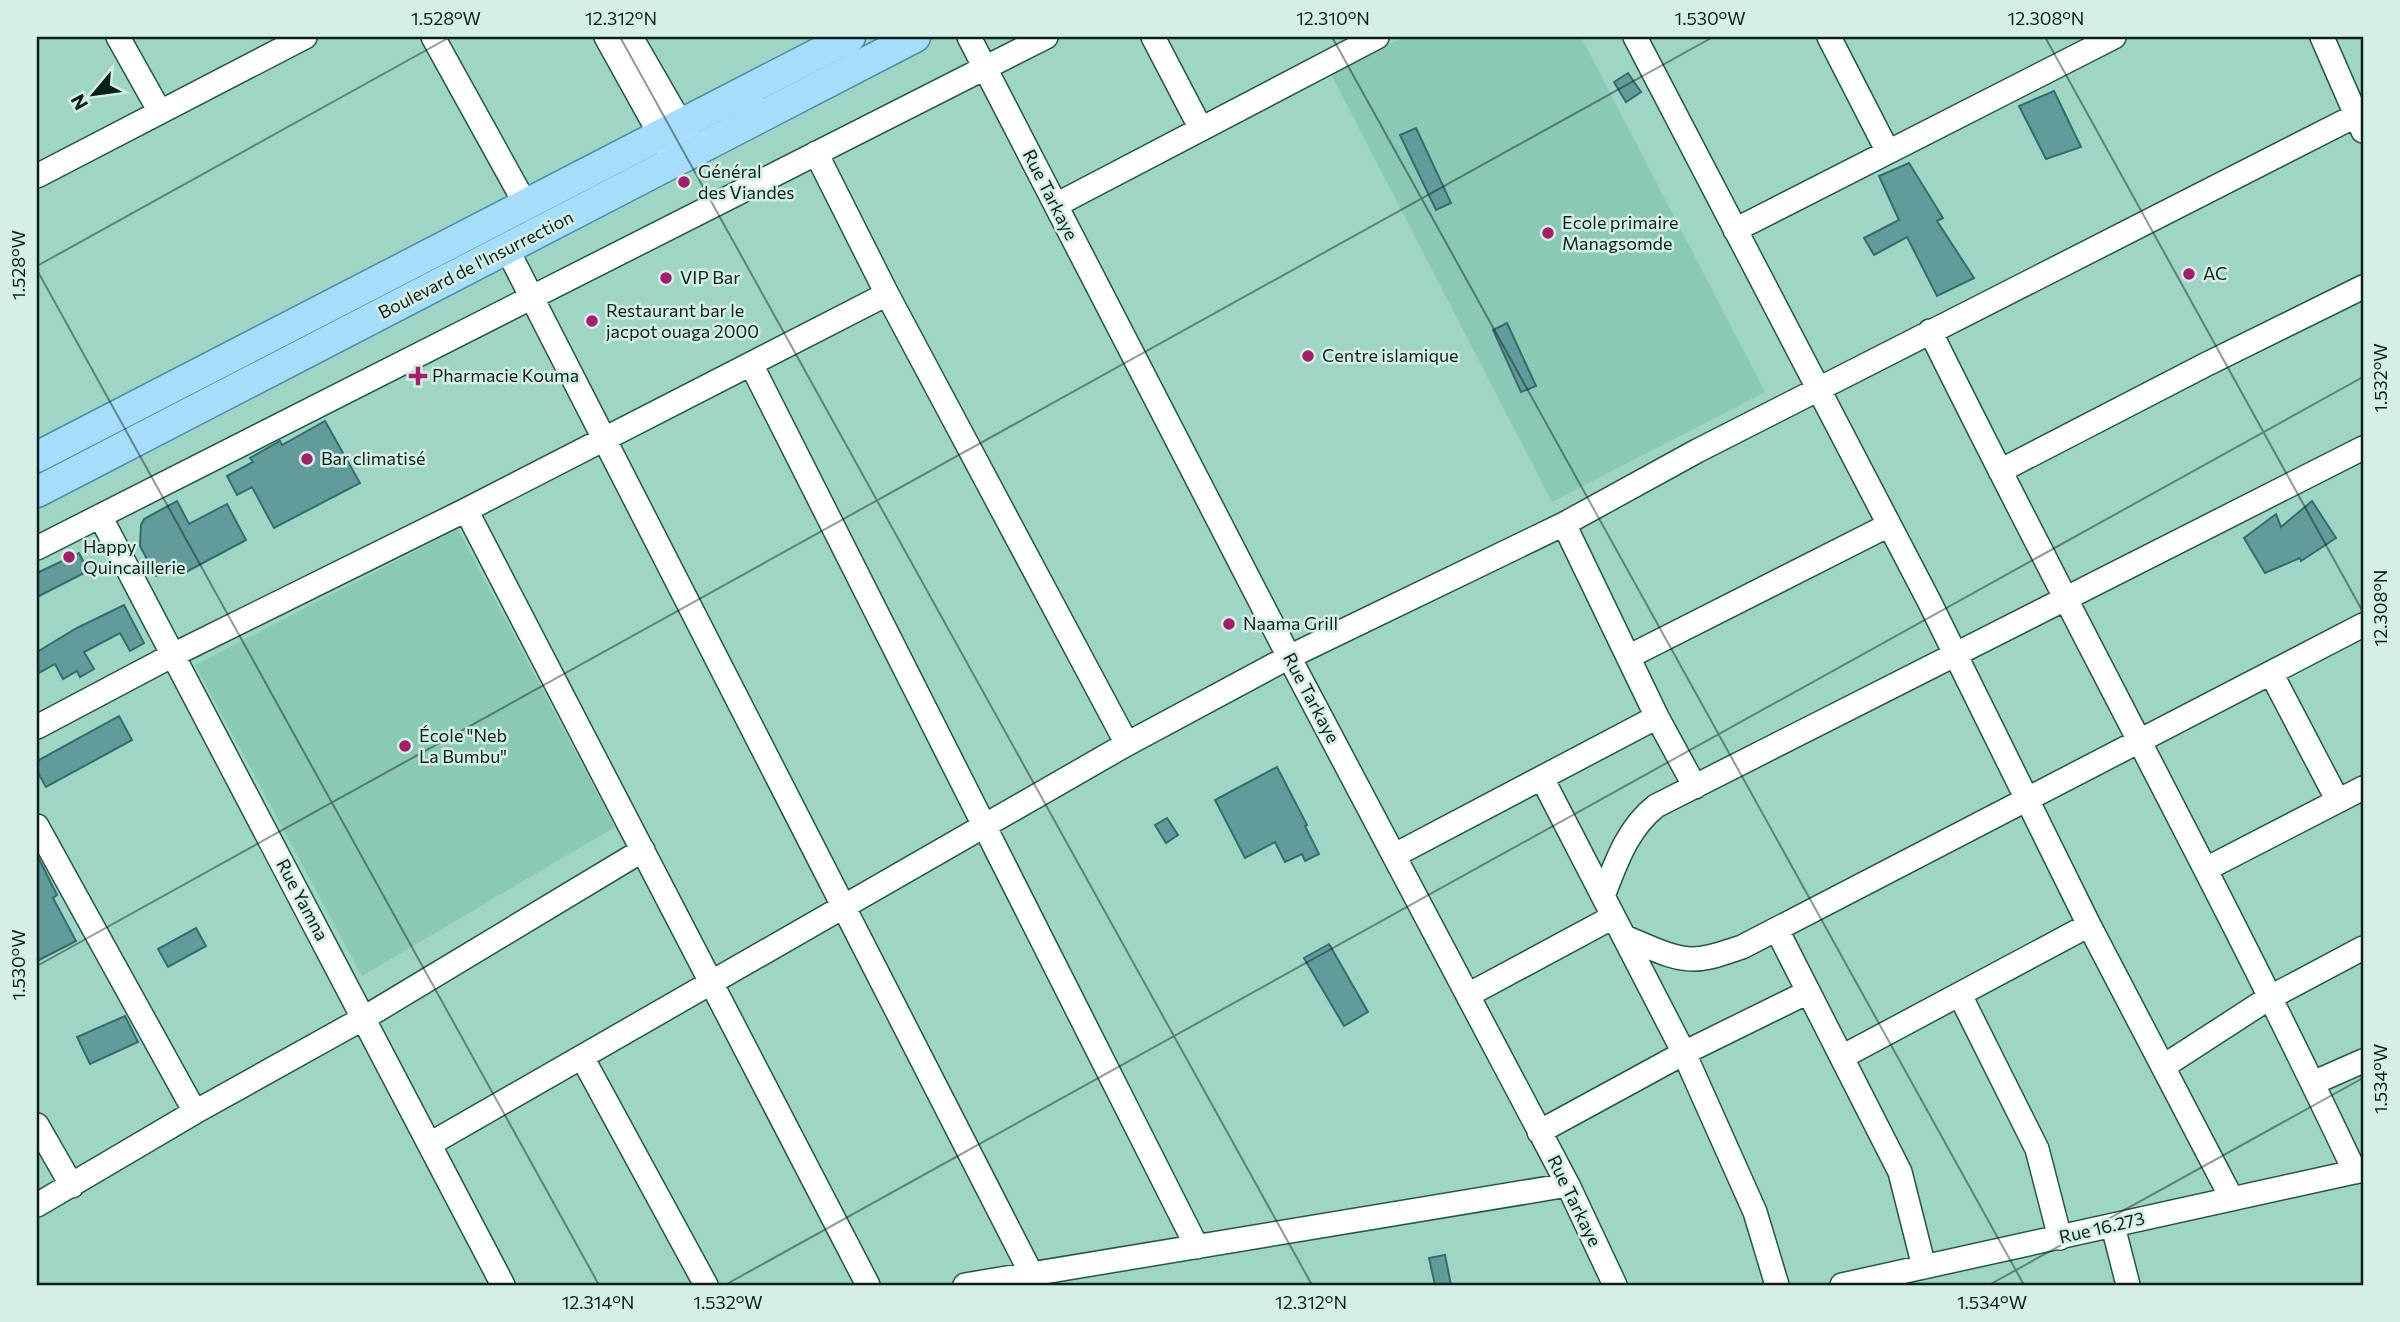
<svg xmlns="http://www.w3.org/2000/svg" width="2400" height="1322" font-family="Commissioner,sans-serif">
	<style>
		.built { fill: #8ac9b6 }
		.building { fill: #619b9a; stroke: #336d6c; stroke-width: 2 }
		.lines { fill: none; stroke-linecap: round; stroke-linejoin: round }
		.minor-casing { stroke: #23574a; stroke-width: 26 }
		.major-casing { stroke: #498daa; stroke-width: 33 }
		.minor { stroke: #fff; stroke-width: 23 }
		.major { stroke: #a6ddfb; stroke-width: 30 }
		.ticks { fill: none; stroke: #0a201a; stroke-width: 2; stroke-opacity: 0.45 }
		.poi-dot { fill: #a61e67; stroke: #d4efe6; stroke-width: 2.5 }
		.labels { text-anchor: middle; stroke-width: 5; stroke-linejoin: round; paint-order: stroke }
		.poi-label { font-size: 18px; fill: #0a201a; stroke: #d4efe6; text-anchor: start }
		.street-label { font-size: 18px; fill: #0a201a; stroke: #d4efe6 }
		.neatline { fill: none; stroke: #0a201a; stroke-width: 2.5 }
		.ticks-label { font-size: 18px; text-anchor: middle; fill: #0a201a }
	</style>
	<rect width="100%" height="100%" fill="#9fd5c4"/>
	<!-- built -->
	<path class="built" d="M1404 37H1581L1765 392 1552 502 1331 74Z
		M458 529 615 827 362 976 195 665Z"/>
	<!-- building -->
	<path class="building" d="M1628 73 1641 92 1626 102 1614 82Z
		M2054 91 2081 147 2046 159 2019 106Z
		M1416 128 1451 203 1436 210 1400 135Z
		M1909 163 1943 218 1937 221 1974 278 1937 296 1907 237 1874 255 1864 238 1899 220 1879 176Z
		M1507 323 1536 386 1521 392 1493 330Z
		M325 421 360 483 274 528 252 487 237 495 227 476 253 462 250 458 280 441 282 445Z
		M177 501 189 524 227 504 246 540 186 572 182 563 156 576 140 546 141 525 144 519Z
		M2312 501 2336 538 2301 561 2300 558 2265 573 2244 538 2276 514 2281 527Z
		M79 553 88 571 37 597V573Z
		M124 605 144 643 130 651 120 633 84 652 94 669 80 677 77 671 63 679 55 664 37 674V652L77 628Z
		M119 716 132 740 46 787 37 771V761Z
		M1277 767 1307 825 1305 826 1319 854 1305 861 1302 854 1285 862 1275 842 1245 858 1215 800Z
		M1167 818 1178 835 1166 843 1155 825Z
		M37 855 57 895 53 898 76 941 37 961Z
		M196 928 206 946 168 967 158 949Z
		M1329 944 1368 1012 1344 1026 1304 958Z
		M125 1016 138 1042 90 1064 77 1037Z
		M1445 1255 1451 1285H1435L1429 1258Z"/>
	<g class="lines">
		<!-- minor casing -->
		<g class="minor-casing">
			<path id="minor" d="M118 37 160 112
				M433 37 526 205
				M606 37 667 147
				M631 37 688 136
				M969 37 1289 657 1568 1185 1615 1285
				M1153 37 1201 129
				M1635 37 1929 601 2089 925 2232 1199
				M1829 37 1888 152
				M2322 37 2363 131
				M816 153 887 294 1127 744
				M37 176 305 37
				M1056 205 1377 37
				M1735 230 2114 37
				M507 249 1032 1275
				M1930 331C2069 613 2221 888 2355 1172
				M751 364 1197 1247
				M2000 471 2205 365 2363 287
				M466 510 868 1285
				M100 516 503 1285
				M1564 524 1657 717 1695 787
				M37 548 1046 37
				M1628 657 1889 525
				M2271 673 2338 801
				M37 727 173 655 466 510 887 294
				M1542 778 1684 1053 1755 1212 1777 1285
				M37 826 195 1112
				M1395 855 1657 717
				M2206 869 2363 788
				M1603 896C1616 863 1627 829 1656 806L2363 448
				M1777 930 1900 1172 1924 1267
				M1624 937C1646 945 1670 959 1693 959 1710 959 1726 952 1742 947L2363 625
				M1468 995 1613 917
				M1960 995 2037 1149 2060 1238
				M582 1057 706 1285
				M1842 1057 2089 925
				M2164 1066 2269 998 2363 948
				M2313 1083 2363 1061
				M37 1125 72 1186
				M1539 1132 1684 1053 1808 992
				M430 1144 1127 744 1289 657 1564 524 1697 451 2363 112
				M37 1205 195 1112 364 1018 643 850
				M2113 1226 2128 1285
				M965 1285 1568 1185
				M1842 1285 2363 1170"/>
		</g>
		<!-- major casing -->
		<g class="major-casing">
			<path id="major" d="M37 457 850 37
				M37 492 915 37"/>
		</g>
		<!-- minor -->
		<use href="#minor" class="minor"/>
		<!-- major -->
		<use href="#major" class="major"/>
	</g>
	<!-- ticks -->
	<path class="ticks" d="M620 37 1312 1285M1332 37 2024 1285M2045 37 2363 612M37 266 450 37M37 270 599 1285M37 966 1713 37M725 1285 2363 377M1989 1285 2363 1078"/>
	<!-- markers -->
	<g class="poi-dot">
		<circle cx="684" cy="182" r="7"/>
		<circle cx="1548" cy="233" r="7"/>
		<circle cx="2189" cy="274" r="7"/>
		<circle cx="666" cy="278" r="7"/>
		<circle cx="592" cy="321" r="7"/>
		<circle cx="1308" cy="356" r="7"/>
		<path d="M414.5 365.5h7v7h7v7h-7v7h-7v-7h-7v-7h7z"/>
		<circle cx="307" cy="459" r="7"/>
		<circle cx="69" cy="557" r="7"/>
		<circle cx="1229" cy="624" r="7"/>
		<circle cx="405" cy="746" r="7"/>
	</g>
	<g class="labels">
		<!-- poi labels -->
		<g class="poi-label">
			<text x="698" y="178">Général<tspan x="698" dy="21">des Viandes</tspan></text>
			<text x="1562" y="229">Ecole primaire<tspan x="1562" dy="21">Managsomde</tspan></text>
			<text x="2203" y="280">AC</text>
			<text x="680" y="284">VIP Bar</text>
			<text x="606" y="317">Restaurant bar le<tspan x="606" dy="21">jacpot ouaga 2000</tspan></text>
			<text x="1322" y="362">Centre islamique</text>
			<text x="432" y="382">Pharmacie Kouma</text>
			<text x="321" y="465">Bar climatisé</text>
			<text x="83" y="553">Happy<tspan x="83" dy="21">Quincaillerie</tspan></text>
			<text x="1243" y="630">Naama Grill</text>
			<text x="419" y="742">École "Neb<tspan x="419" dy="21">La Bumbu"</tspan></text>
		</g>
		<!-- street labels -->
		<g class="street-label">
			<text transform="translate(1050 195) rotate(63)" y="6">Rue Tarkaye</text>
			<text transform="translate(476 265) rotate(-27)" y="6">Boulevard de l'Insurrection</text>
			<text transform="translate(1311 698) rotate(62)" y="6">Rue Tarkaye</text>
			<text transform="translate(302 900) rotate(62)" y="6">Rue Yamna</text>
			<text transform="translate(1574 1201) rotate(64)" y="6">Rue Tarkaye</text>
			<text transform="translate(2102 1228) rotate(-13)" y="6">Rue 16.273</text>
		</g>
	</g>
	<!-- border -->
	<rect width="2400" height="1322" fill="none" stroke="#d4efe6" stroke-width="77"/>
	<!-- north arrow -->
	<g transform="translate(94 94) rotate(241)" stroke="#d4efe6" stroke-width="5" paint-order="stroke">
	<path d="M0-5L12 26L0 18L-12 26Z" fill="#0a201a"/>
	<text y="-10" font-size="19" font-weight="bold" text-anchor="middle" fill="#0a201a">N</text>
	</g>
	<rect x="38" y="38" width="2324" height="1246" class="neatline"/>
	<g class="ticks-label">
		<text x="446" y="25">1.528°W</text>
		<text x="621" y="25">12.312°N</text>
		<text x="1333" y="25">12.310°N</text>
		<text x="1710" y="25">1.530°W</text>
		<text x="2046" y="25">12.308°N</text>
		<text transform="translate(19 265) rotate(-90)" y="6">1.528°W</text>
		<text transform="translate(2381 378) rotate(-90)" y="6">1.532°W</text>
		<text transform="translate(2381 608) rotate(-90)" y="6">12.308°N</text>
		<text transform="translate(19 965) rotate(-90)" y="6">1.530°W</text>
		<text transform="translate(2381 1079) rotate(-90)" y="6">1.534°W</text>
		<text x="598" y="1309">12.314°N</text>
		<text x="728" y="1309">1.532°W</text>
		<text x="1311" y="1309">12.312°N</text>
		<text x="1992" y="1309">1.534°W</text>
	</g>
</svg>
